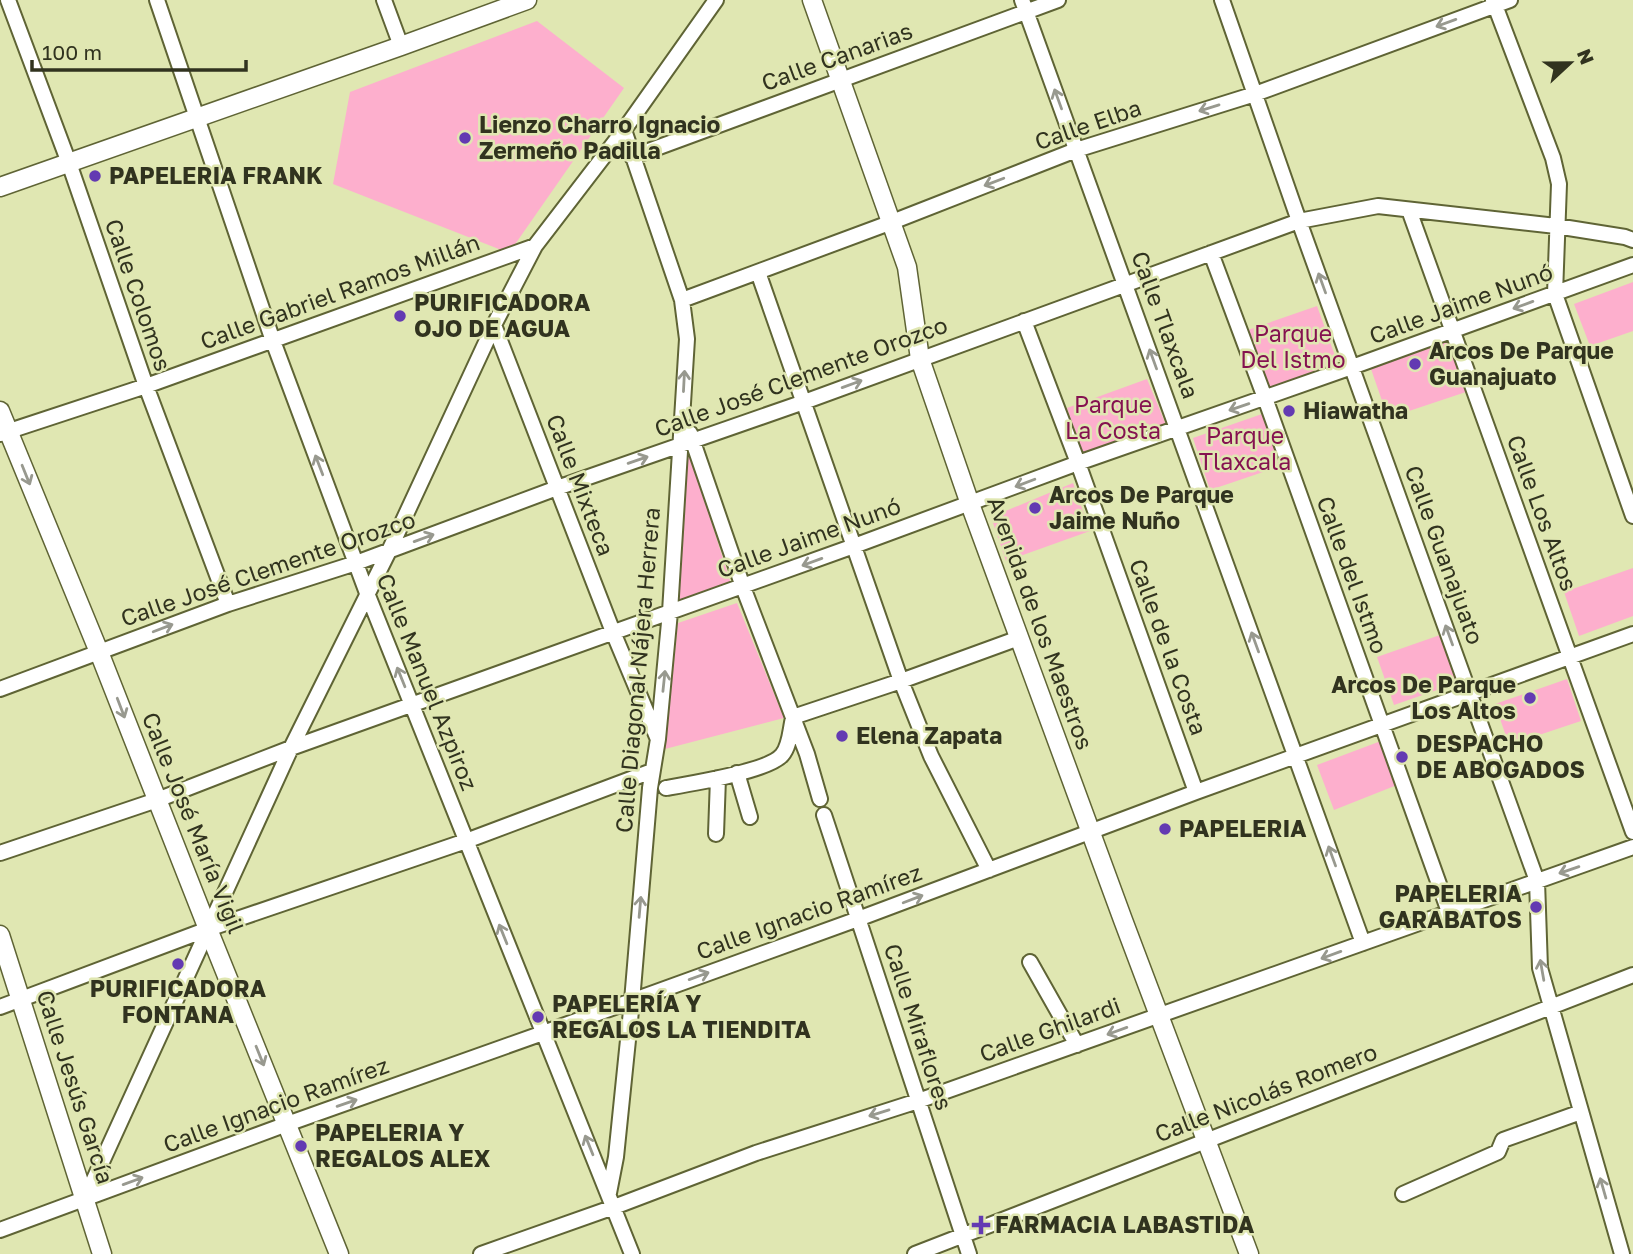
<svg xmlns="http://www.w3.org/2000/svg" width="1633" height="1254" font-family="'Golos Text',sans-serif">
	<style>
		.green { fill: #fdafcd }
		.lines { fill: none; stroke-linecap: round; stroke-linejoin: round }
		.minor-casing { stroke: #5f6435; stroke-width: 18 }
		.tertiary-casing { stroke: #5f6435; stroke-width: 21 }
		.minor { stroke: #fff; stroke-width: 14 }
		.tertiary { stroke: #fff; stroke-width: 18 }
		.oneway { stroke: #98998f }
		.poi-dot { fill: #633ab2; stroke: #e0e7b2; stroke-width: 2.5 }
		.labels { text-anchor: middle; stroke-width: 5; stroke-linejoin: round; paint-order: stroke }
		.street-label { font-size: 23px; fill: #31331f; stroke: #e0e7b2 }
		.poi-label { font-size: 23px; font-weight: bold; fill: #31331f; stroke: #e0e7b2; text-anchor: start }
		.park-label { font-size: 23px; fill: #851250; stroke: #e0e7b2 }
	</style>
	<rect width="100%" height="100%" fill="#e0e7b2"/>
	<!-- green -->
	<path class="green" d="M537 21 624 88 509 253 333 184 350 92Z
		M1633 282V331L1590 346 1574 304Z
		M1317 306 1338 364 1270 387 1248 330Z
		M1449 341 1466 392 1388 418 1371 369Z
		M1147 379 1166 425 1084 456 1067 408Z
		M1262 414 1281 466 1210 490 1193 438Z
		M688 448 731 584 677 604 682 450Z
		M1073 483 1090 531 1006 561 991 517Z
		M1633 568V616L1579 636 1564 592Z
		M737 603 784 718 665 749 678 623Z
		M1440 635 1457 683 1394 705 1377 657Z
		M1567 679 1581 721 1509 745 1495 704Z
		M1381 741 1397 785 1334 810 1317 765Z"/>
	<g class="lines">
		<!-- minor casing -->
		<g class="minor-casing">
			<path id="minor" d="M8 0 69 163 146 386 228 604
				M157 0 273 341 367 593 632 1254
				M384 0 401 46
				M1022 0 1363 943
				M1222 0 1299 221 1537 881 1540 968 1622 1254
				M1493 0 1553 158 1559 184 1555 294 1633 516
				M632 157 1058 0
				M1409 210 1633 832
				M1211 253 1265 398 1449 912
				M758 272 901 681 931 756 989 870
				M682 300 892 222 1076 150 1255 94 1510 0
				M1024 321 1078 463 1196 792
				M494 325 613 632 657 737
				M690 433 743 587 807 754 820 799
				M0 434 146 386 535 246
				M0 689 228 604 356 563 557 488 804 402 1299 221 1378 206 1556 226 1625 237 1633 240
				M793 717 901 681 1019 638
				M737 773 750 817
				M666 788C689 784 769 771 782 755 790 746 790 730 793 718
				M824 815 969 1254
				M716 834 718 778
				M0 853 157 800 291 748 854 546 1078 463 1352 367 1633 265
				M1030 962 1077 1045
				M0 1007 208 929 466 841 652 771
				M609 1193 616 1157 632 1001 650 788 658 739 670 612 687 339 682 300 624 130
				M1403 1194 1498 1152 1503 1140 1581 1112
				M85 1199 291 748 389 551 494 325 535 246 624 130 716 0
				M0 1230 287 1124 543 1033 858 919 1196 792 1633 634
				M481 1254 614 1207 756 1153 918 1101 1633 847
				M915 1254 1633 975"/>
		</g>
		<!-- tertiary casing -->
		<g class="tertiary-casing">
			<path id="tertiary" d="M812 0 907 267 920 359 970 504 1123 920 1249 1254
				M0 187 401 46 527 0
				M0 411 99 652 208 929 339 1254
				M0 935 102 1254"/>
		</g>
		<!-- minor -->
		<use href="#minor" class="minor"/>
		<!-- tertiary -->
		<use href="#tertiary" class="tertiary"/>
	</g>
	<!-- one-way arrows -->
	<defs><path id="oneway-shaft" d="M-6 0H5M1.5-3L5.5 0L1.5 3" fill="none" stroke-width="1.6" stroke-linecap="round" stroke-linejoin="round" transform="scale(1.75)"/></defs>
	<g class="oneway">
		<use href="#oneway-shaft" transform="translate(1446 23) rotate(160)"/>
		<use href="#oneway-shaft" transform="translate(1058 99) rotate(-110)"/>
		<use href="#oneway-shaft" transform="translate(1209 108) rotate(163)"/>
		<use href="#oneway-shaft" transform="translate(994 182) rotate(159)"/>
		<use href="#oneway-shaft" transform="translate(1322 283) rotate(-110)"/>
		<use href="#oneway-shaft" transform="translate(1523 305) rotate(160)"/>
		<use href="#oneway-shaft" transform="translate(1153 359) rotate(-110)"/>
		<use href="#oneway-shaft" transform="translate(684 381) rotate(-87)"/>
		<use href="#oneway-shaft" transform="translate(852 384) rotate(-20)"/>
		<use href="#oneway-shaft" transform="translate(1239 407) rotate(161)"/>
		<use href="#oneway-shaft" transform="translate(638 460) rotate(-19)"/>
		<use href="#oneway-shaft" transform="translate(319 465) rotate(-111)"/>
		<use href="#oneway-shaft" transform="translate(26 475) rotate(68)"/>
		<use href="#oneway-shaft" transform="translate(1025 483) rotate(159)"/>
		<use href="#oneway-shaft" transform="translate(424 538) rotate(-20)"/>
		<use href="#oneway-shaft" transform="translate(812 562) rotate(160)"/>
		<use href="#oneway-shaft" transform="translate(163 628) rotate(-21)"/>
		<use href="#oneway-shaft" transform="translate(1449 635) rotate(-110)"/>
		<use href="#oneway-shaft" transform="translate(1255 642) rotate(-110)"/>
		<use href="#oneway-shaft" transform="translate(401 677) rotate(-112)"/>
		<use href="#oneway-shaft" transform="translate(664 681) rotate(-84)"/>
		<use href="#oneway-shaft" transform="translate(121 708) rotate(69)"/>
		<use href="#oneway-shaft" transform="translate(1332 856) rotate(-110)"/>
		<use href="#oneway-shaft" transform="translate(1569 870) rotate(161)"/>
		<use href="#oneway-shaft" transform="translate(913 899) rotate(-21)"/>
		<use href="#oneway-shaft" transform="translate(640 907) rotate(-85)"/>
		<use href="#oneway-shaft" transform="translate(503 934) rotate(-112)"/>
		<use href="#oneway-shaft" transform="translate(1331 955) rotate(160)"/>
		<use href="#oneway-shaft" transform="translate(1542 970) rotate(-100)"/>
		<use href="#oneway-shaft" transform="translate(699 976) rotate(-20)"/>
		<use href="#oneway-shaft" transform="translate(1117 1031) rotate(160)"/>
		<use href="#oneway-shaft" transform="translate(260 1056) rotate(68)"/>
		<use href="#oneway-shaft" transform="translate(347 1103) rotate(-19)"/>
		<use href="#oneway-shaft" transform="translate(879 1113) rotate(163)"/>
		<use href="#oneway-shaft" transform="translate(589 1145) rotate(-112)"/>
		<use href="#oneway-shaft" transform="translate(133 1181) rotate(-20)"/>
		<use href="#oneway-shaft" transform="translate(1603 1188) rotate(-106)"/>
	</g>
	<!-- markers -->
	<g class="poi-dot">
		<circle cx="465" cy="138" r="7"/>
		<circle cx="95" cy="176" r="7"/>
		<circle cx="400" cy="316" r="7"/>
		<circle cx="1415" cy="364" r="7"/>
		<circle cx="1289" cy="411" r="7"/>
		<circle cx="1035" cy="508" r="7"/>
		<circle cx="1530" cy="698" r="7"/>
		<circle cx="842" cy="736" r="7"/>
		<circle cx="1402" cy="757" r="7"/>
		<circle cx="1165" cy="829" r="7"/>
		<circle cx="1536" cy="907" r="7"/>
		<circle cx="178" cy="964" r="7"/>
		<circle cx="538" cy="1017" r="7"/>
		<circle cx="301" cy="1146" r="7"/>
		<path d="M977.5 1214.5h7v7h7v7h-7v7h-7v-7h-7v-7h7z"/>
	</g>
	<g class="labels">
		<!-- street labels -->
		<g class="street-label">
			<text transform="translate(837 57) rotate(-20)" y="8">Calle Canarias</text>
			<text transform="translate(1088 125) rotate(-19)" y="8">Calle Elba</text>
			<text transform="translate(340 292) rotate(-20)" y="8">Calle Gabriel Ramos Millán</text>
			<text transform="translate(138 295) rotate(71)" y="8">Calle Colomos</text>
			<text transform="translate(1461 304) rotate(-20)" y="8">Calle Jaime Nunó</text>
			<text transform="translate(1165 325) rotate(70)" y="8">Calle Tlaxcala</text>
			<text transform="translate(801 377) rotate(-20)" y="8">Calle José Clemente Orozco</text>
			<text transform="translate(580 485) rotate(69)" y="8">Calle Mixteca</text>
			<text transform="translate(1542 513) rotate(70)" y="8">Calle Los Altos</text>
			<text transform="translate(809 538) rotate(-20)" y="8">Calle Jaime Nunó</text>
			<text transform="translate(1444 555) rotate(70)" y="8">Calle Guanajuato</text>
			<text transform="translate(268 569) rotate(-19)" y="8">Calle José Clemente Orozco</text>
			<text transform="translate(1352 575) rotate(70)" y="8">Calle del Istmo</text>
			<text transform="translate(1040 623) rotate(70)" y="8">Avenida de los Maestros</text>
			<text transform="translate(1168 647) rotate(70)" y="8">Calle de la Costa</text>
			<text transform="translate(638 670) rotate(-85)" y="8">Calle Diagonal Nájera Herrera</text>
			<text transform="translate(427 682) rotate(68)" y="8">Calle Manuel Azpiroz</text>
			<text transform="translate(193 823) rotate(68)" y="8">Calle José María Vigil</text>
			<text transform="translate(809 912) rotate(-20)" y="8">Calle Ignacio Ramírez</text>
			<text transform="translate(918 1027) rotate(72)" y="8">Calle Miraflores</text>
			<text transform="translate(1050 1030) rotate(-20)" y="8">Calle Ghilardi</text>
			<text transform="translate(75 1087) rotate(72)" y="8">Calle Jesús García</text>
			<text transform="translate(1266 1093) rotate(-21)" y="8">Calle Nicolás Romero</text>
			<text transform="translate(276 1105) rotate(-20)" y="8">Calle Ignacio Ramírez</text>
		</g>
		<!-- poi labels -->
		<g class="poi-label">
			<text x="479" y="133">Lienzo Charro Ignacio<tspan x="479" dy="26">Zermeño Padilla</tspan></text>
			<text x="109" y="184">PAPELERIA FRANK</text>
			<text x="414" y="311">PURIFICADORA<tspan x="414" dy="26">OJO DE AGUA</tspan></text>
			<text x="1429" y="359">Arcos De Parque<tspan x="1429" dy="26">Guanajuato</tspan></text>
			<text x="1303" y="419">Hiawatha</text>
			<text x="1049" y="503">Arcos De Parque<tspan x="1049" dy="26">Jaime Nuño</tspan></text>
			<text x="1516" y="693" text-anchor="end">Arcos De Parque<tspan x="1516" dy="26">Los Altos</tspan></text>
			<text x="856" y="744">Elena Zapata</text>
			<text x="1416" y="752">DESPACHO<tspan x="1416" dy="26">DE ABOGADOS</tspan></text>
			<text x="1179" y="837">PAPELERIA</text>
			<text x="1522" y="902" text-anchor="end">PAPELERIA<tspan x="1522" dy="26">GARABATOS</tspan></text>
			<text x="178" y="997" text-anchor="middle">PURIFICADORA<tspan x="178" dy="26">FONTANA</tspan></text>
			<text x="552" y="1012">PAPELERÍA Y<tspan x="552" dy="26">REGALOS LA TIENDITA</tspan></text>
			<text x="315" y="1141">PAPELERIA Y<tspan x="315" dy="26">REGALOS ALEX</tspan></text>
			<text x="995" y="1233">FARMACIA LABASTIDA</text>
		</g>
		<!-- park labels -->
		<g class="park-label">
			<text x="1293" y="342">Parque<tspan x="1293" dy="26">Del Istmo</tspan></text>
			<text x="1113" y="413">Parque<tspan x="1113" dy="26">La Costa</tspan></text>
			<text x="1245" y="444">Parque<tspan x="1245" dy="26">Tlaxcala</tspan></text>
		</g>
	</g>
	<!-- north arrow -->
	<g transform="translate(1570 63) rotate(68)" stroke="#e0e7b2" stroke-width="5" paint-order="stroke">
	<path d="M0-5L12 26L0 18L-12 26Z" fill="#31331f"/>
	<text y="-10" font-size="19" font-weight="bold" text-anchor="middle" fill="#31331f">N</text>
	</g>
	<!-- scale -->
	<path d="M32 60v10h214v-10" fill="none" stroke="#31331f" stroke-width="3.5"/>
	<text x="42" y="60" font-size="21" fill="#31331f" stroke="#e0e7b2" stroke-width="5" paint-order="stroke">100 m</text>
</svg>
